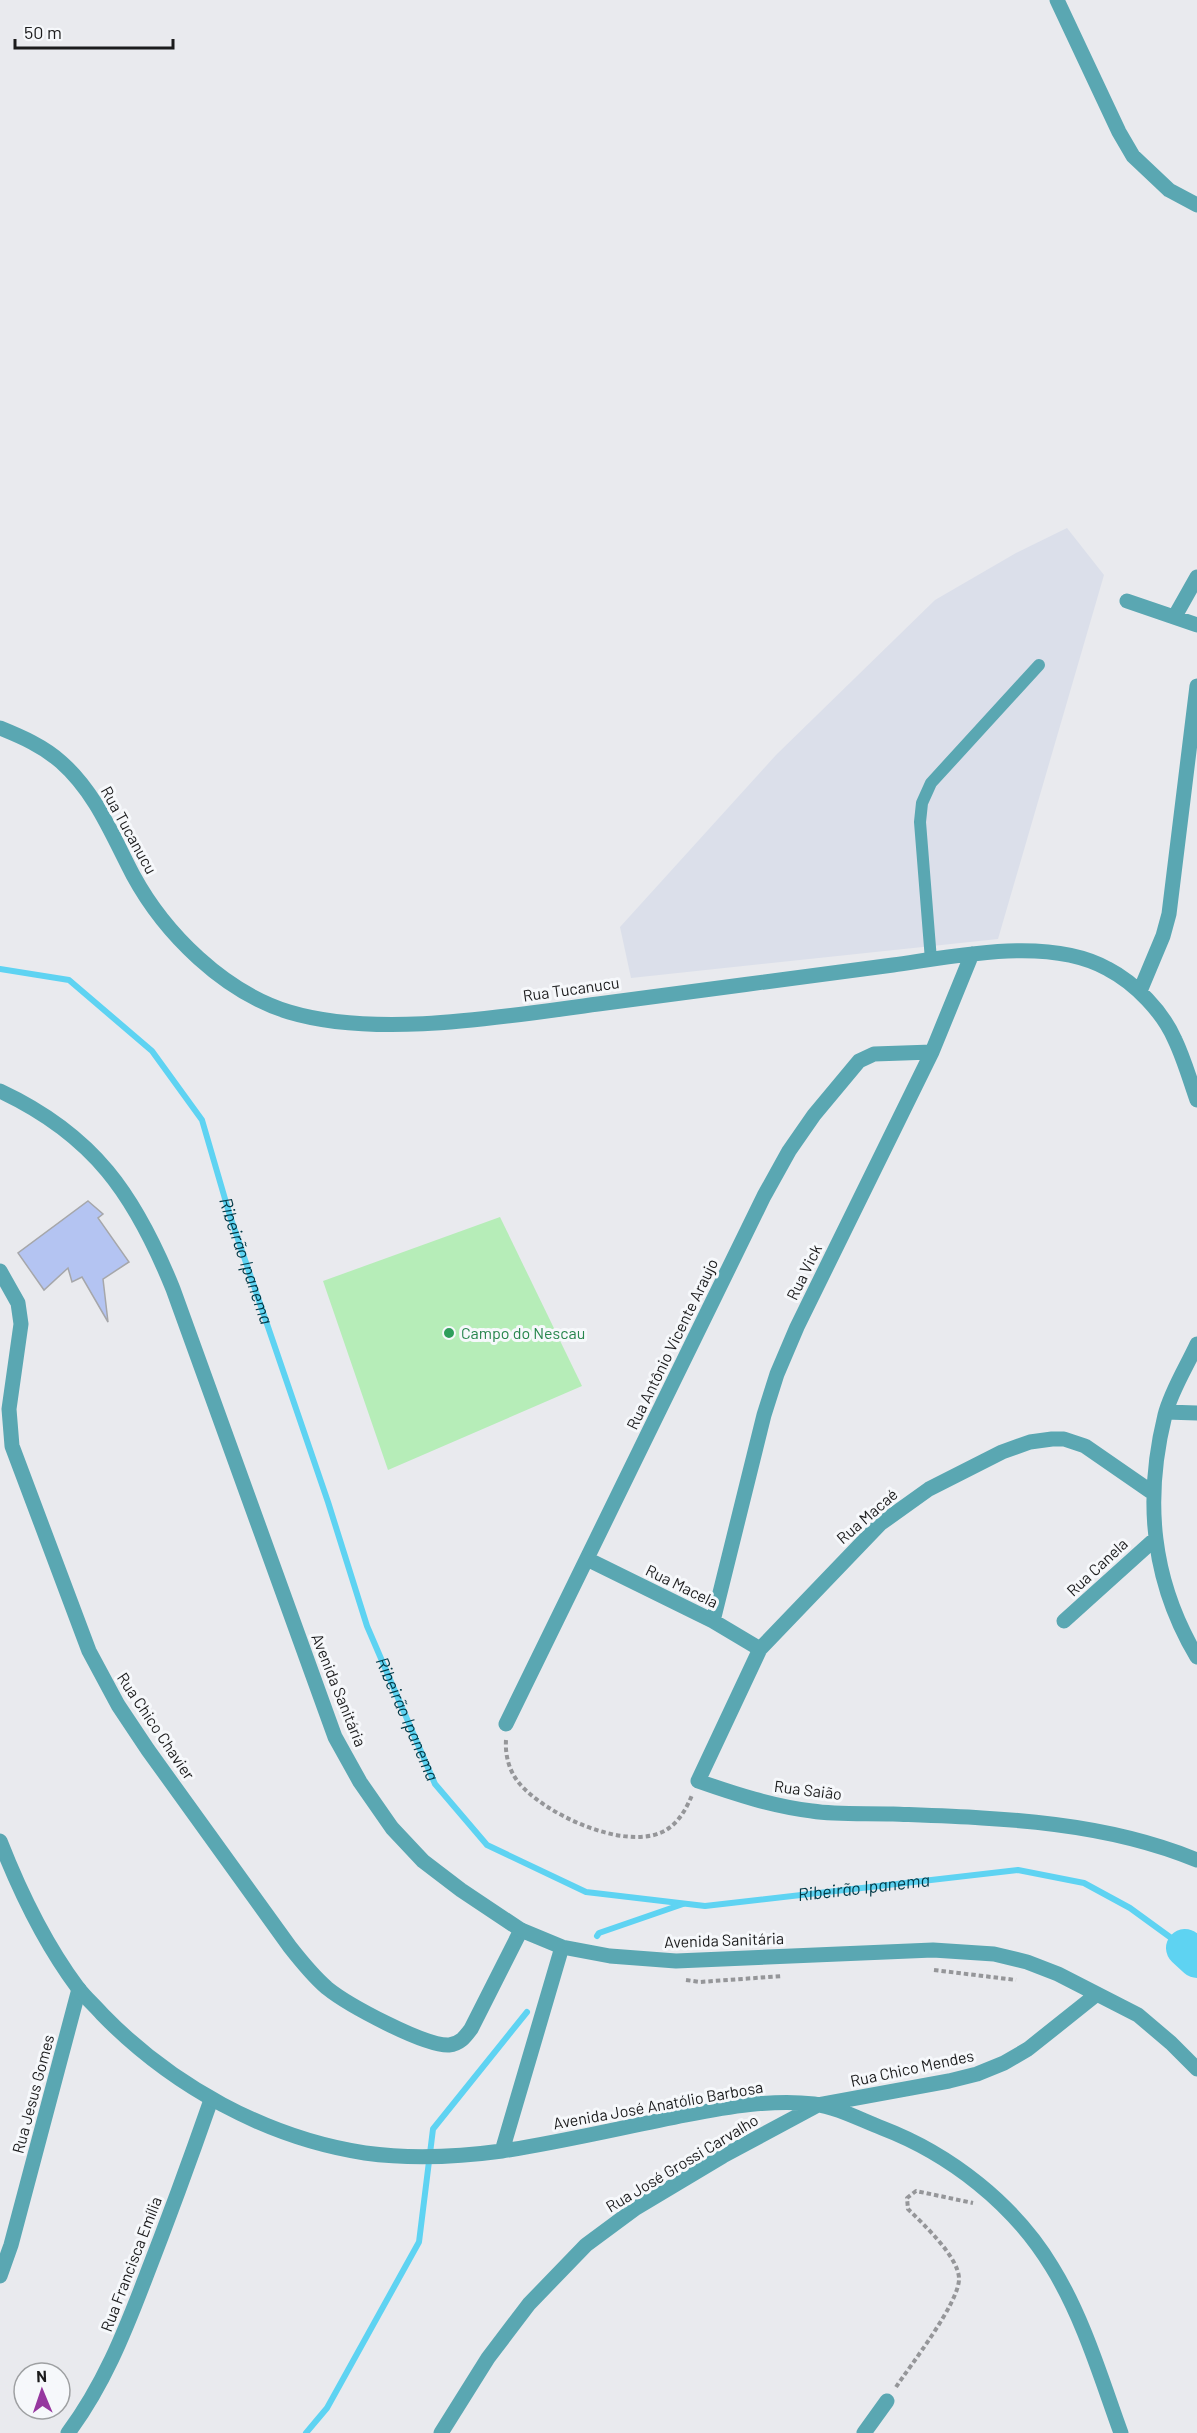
<svg xmlns="http://www.w3.org/2000/svg" width="1197" height="2433" font-family="Barlow,sans-serif">
	<style>
		.built { fill: #dbdfea }
		.green { fill: #b6edb8 }
		.lines { fill: none; stroke-linecap: round; stroke-linejoin: round }
		.stream { stroke: #5ed3f2; stroke-width: 6 }
		.river { stroke: #5ed3f2; stroke-width: 38 }
		.building { fill: #b4c4f2; stroke: #a6a7aa; stroke-width: 1.5 }
		.path { stroke: #959699; stroke-width: 4; stroke-dasharray: 4.5 3; stroke-linecap: butt }
		.service { stroke: #5aa7b2; stroke-width: 12 }
		.minor { stroke: #5aa7b2; stroke-width: 15 }
		.tertiary { stroke: #5aa7b2; stroke-width: 15 }
		.leisure-dot { fill: #2e9e5b; stroke: #f6f8fb; stroke-width: 2 }
		.labels { text-anchor: middle; stroke-width: 6; stroke-linejoin: round; paint-order: stroke }
		.street-label { font-size: 16px; fill: #1b1b1c; stroke: #f6f8fb }
		.leisure-label { font-size: 16px; fill: #27864d; stroke: #f6f8fb; text-anchor: start }
		.water-label { font-size: 18px; font-style: italic; fill: #003845; stroke: #f6f8fb }
	</style>
	<rect width="100%" height="100%" fill="#e9eaee"/>
	<!-- built -->
	<path class="built" d="M1067 528 1104 575 998 939 631 978 620 927 776 755 935 600 1016 553Z"/>
	<!-- green -->
	<path class="green" d="M500 1217 582 1386 388 1470 323 1281Z"/>
	<g class="lines">
		<!-- stream -->
		<g class="stream">
			<path id="s1" d="M0 969 69 980 152 1051 202 1120 230 1216 328 1502 367 1626 435 1784 487 1845 586 1892 705 1906 1018 1870 1084 1883 1130 1908 1185 1948"/>
			<path d="M597 1936 599 1933 683 1904"/>
			<path d="M306 2433 327 2408 419 2242 433 2129 527 2012"/>
		</g>
		<!-- river -->
		<path class="river" d="M1185 1948 1197 1959"/>
	</g>
	<!-- building -->
	<path class="building" d="M88 1201 103 1214 98 1218 129 1262 103 1279 108 1322 82 1277 72 1282 68 1268 44 1290 18 1253Z"/>
	<g class="lines">
		<!-- path -->
		<path class="path" d="M506 1740C505 1755 509 1771 519 1783 545 1814 620 1849 660 1833 676 1827 686 1810 692 1795
			M934 1970 1016 1980
			M686 1980 700 1982 783 1976
			M896 2387C910 2366 959 2303 959 2279 959 2257 923 2224 908 2209L907 2198 916 2191 973 2203"/>
		<!-- service -->
		<path class="service" d="M931 960 920 822 922 803 931 783 1039 665"/>
		<!-- minor -->
		<path class="minor" d="M1057 0 1119 132 1133 156 1169 190 1197 205
			M1127 601 1197 625
			M1175 616 1197 577
			M0 728C22 737 43 746 61 762 96 793 112 835 133 875 165 934 224 992 289 1012 379 1039 506 1016 598 1004 696 991 795 978 893 965 957 956 1050 936 1108 969 1135 983 1163 1012 1175 1040 1184 1059 1190 1080 1197 1100
			M1140 991 1163 936 1169 914 1197 686
			M0 1271 18 1303 21 1324 9 1409 12 1446 89 1651 118 1705 148 1750 290 1947C301 1961 313 1976 327 1988 348 2005 424 2046 449 2045 460 2044 465 2037 471 2029L521 1930
			M1197 1344C1187 1366 1171 1391 1165 1415 1144 1500 1151 1580 1197 1657
			M1166 1412 1197 1413
			M1153 1493 1085 1446 1064 1439H1052L1030 1442 1002 1452 929 1489 880 1524 760 1649 698 1781C735 1794 772 1806 812 1811 838 1815 866 1813 893 1814 996 1818 1100 1820 1197 1860
			M587 1559 713 1621 760 1649
			M713 1621 764 1415 777 1374 797 1327 932 1052 972 954
			M1064 1621 1155 1539
			M506 1724 764 1196 789 1151 814 1115 859 1061 874 1054 932 1052
			M0 2276 11 2245 79 1989
			M68 2433C103 2386 124 2334 145 2279 168 2220 190 2160 211 2100
			M864 2433 887 2401"/>
		<!-- tertiary -->
		<path class="tertiary" d="M0 1091C94 1135 135 1195 173 1289L335 1737 360 1782 392 1828 423 1861 461 1890 521 1930 562 1947 610 1956 676 1961 933 1950 994 1954 1027 1962 1058 1974 1138 2015 1171 2043 1197 2069
			M0 1841C20 1892 45 1944 78 1988 85 1997 94 2005 102 2014 171 2085 266 2138 365 2153 409 2159 458 2157 502 2151 563 2142 624 2127 686 2115 727 2107 772 2099 814 2104 837 2107 861 2120 882 2128 950 2154 1014 2204 1052 2267 1083 2317 1101 2378 1121 2433
			M502 2151 562 1947
			M441 2433 488 2358 529 2304 586 2245 636 2208 723 2156 818 2105 949 2081 977 2074 1004 2063 1028 2049 1097 1994"/>
	</g>
	<!-- markers -->
	<circle class="leisure-dot" cx="449" cy="1333" r="6"/>
	<g class="labels">
		<!-- street labels -->
		<g class="street-label">
			<text transform="translate(129 830) rotate(61)" y="6">Rua Tucanucu</text>
			<text transform="translate(571 989) rotate(-8)" y="6">Rua Tucanucu</text>
			<text transform="translate(804 1272) rotate(-64)" y="6">Rua Vick</text>
			<text transform="translate(672 1344) rotate(-64)" y="6">Rua Antônio Vicente Araujo</text>
			<text transform="translate(867 1516) rotate(-41)" y="6">Rua Macaé</text>
			<text transform="translate(1097 1567) rotate(-43)" y="6">Rua Canela</text>
			<text transform="translate(682 1586) rotate(26)" y="6">Rua Macela</text>
			<text transform="translate(339 1690) rotate(68)" y="6">Avenida Sanitária</text>
			<text transform="translate(156 1726) rotate(56)" y="6">Rua Chico Chavier</text>
			<text transform="translate(808 1790) rotate(7)" y="6">Rua Saião</text>
			<text transform="translate(724 1940) rotate(-2)" y="6">Avenida Sanitária</text>
			<text transform="translate(912 2068) rotate(-12)" y="6">Rua Chico Mendes</text>
			<text transform="translate(33 2094) rotate(-75)" y="6">Rua Jesus Gomes</text>
			<text transform="translate(658 2105) rotate(-10)" y="6">Avenida José Anatólio Barbosa</text>
			<text transform="translate(682 2163) rotate(-31)" y="6">Rua José Grossi Carvalho</text>
			<text transform="translate(131 2264) rotate(-69)" y="6">Rua Francisca Emília</text>
		</g>
		<!-- leisure labels -->
		<g class="leisure-label">
			<text x="461" y="1339">Campo do Nescau</text>
		</g>
		<!-- water labels -->
		<g class="water-label">
			<text dy="6" stroke="none"><textPath href="#s1" startOffset="412">Ribeirão Ipanema</textPath></text>
			<text dy="6" stroke="none"><textPath href="#s1" startOffset="898">Ribeirão Ipanema</textPath></text>
			<text dy="6" stroke="none"><textPath href="#s1" startOffset="1438">Ribeirão Ipanema</textPath></text>
		</g>
	</g>
	<!-- north arrow -->
	<g transform="translate(42 2391) rotate(358)"><circle r="28" fill="#f6f8fb" stroke="#9ea0a2" stroke-width="1.5"/>
	<path d="M0-4.5L10 22L0 15L-10 22Z" fill="#96379f"/>
	<text y="-9" font-size="16" font-weight="bold" text-anchor="middle" fill="#1b1b1c">N</text>
	</g>
	<!-- scale -->
	<path d="M15 39v9h158v-9" fill="none" stroke="#1b1b1c" stroke-width="3"/>
	<text x="24" y="39" font-size="18" fill="#1b1b1c" stroke="#f6f8fb" stroke-width="4.5" paint-order="stroke">50 m</text>
</svg>
